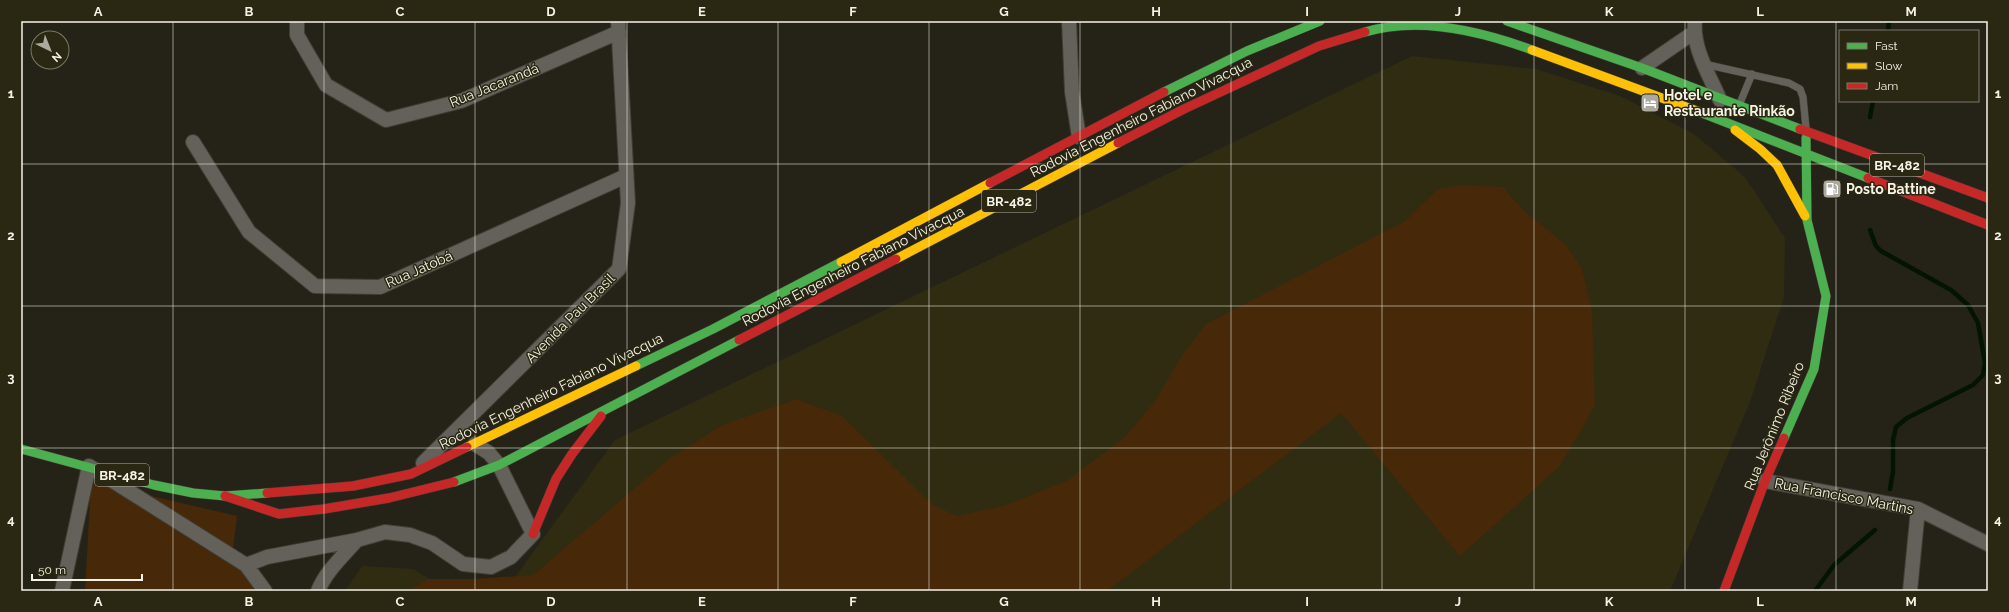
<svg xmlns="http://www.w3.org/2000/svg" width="2009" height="612" font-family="Raleway,sans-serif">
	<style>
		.built { fill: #2f2c12 }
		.green { fill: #472808 }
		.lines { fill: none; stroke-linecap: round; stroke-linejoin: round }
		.stream { stroke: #041402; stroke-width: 4.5 }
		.lane-casing { stroke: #403e35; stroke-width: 8 }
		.street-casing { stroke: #403e35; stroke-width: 16 }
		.fast-casing { stroke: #403e35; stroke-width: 10 }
		.slow-casing { stroke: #403e35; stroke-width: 10 }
		.jam-casing { stroke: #403e35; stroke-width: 10 }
		.lane { stroke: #636159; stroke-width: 7 }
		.street { stroke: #636159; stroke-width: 14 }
		.fast { stroke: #4caf50; stroke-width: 9 }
		.slow { stroke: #ffc107; stroke-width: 9 }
		.jam { stroke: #c62828; stroke-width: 9 }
		.grid { fill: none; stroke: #f4f3e6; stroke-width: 1; stroke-opacity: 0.55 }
		.labels { text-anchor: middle; stroke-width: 3; stroke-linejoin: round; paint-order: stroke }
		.shield { fill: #2a2713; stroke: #b7b6a7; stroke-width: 1 }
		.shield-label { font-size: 13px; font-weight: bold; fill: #f4f3e6 }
		.street-label { font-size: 14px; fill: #f4f3e6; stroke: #2a2713 }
		.poi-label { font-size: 14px; font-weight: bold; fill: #f4f3e6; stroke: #2a2713; text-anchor: start }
		.neatline { fill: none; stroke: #f4f3e6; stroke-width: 1.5 }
		.grid-label { font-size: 13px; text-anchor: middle; font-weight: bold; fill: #f4f3e6 }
	</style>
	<rect width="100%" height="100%" fill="#252318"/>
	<!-- built -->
	<path class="built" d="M1412 56 1536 69 1620 96 1694 134 1745 177 1785 238 1784 297 1750 402 1670 591H468L515 577 615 440Z
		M362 566 413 569 450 591H345Z"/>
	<!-- green -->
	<path class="green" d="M1462 185 1503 187 1523 210 1566 245 1582 269 1592 311 1595 404 1580 433 1558 468 1460 556 1341 413 1107 591H409L427 579H472L533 575 669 459 722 425 796 399 842 416 933 505 957 516 1006 505 1068 480 1125 437 1155 401 1182 355 1206 324 1405 221 1438 189Z
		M91 482 237 516 233 549 255 591H85Z"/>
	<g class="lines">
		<!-- stream -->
		<path class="stream" d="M1888 31 1889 21
			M1870 117 1873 101
			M1870 230 1876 246 1881 251 1951 290 1968 305 1978 323 1985 363 1983 375 1973 385 1907 418 1896 427 1893 440V472L1890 489
			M1815 591 1834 565 1875 530"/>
		<!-- lane casing -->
		<g class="lane-casing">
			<path id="lane" d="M1704 64 1789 83 1800 89 1803 97 1806 128
				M1740 103 1752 74"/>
		</g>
		<!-- street casing -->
		<g class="street-casing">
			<path id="street" d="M297 21V35L326 85 386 120 461 101 619 32
				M1069 21 1072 92 1079 137
				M1695 21C1692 48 1710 76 1720 100
				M1642 68 1693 33
				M193 142 249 232 315 286 380 287 626 176
				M423 463 619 269 628 203 618 21
				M1765 481 1918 509 1988 544
				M246 565 267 557 357 540 385 532 410 535 432 543 463 564 491 567 511 557 533 534 499 465 489 453 475 444
				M62 591 89 466 246 565 265 591
				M318 591C326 571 343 556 357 540
				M1910 591 1918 509"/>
		</g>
		<!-- fast casing -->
		<g class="fast-casing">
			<path id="fast" d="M1507 21 1642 68 1800 129
				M1365 32C1418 16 1481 31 1532 50
				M1164 92 1247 51 1320 21
				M1697 111 1868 178
				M636 366 713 329 841 262
				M1784 438 1814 369 1826 296 1807 220 1806 138
				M21 449 154 485 193 493 225 496 267 493
				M454 482 499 465 739 340"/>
		</g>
		<!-- slow casing -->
		<g class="slow-casing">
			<path id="slow" d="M1532 50 1697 111
				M1735 130 1760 149 1777 165 1805 216
				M896 259 1118 143
				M841 262 990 183
				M467 447 636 366"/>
		</g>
		<!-- jam casing -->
		<g class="jam-casing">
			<path id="jam" d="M1800 129 1988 198
				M1118 143 1184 109 1319 46 1365 32
				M1868 178 1988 225
				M990 183 1164 92
				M739 340 896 259
				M267 493 353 486 411 474 467 447
				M225 496 279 514 324 509 389 498 454 482
				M533 534 556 479 572 454 601 416
				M1724 591 1765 481 1784 438"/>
		</g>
		<!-- lane -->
		<use href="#lane" class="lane"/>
		<!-- street -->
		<use href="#street" class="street"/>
		<!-- fast -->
		<use href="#fast" class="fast"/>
		<!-- slow -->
		<use href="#slow" class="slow"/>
		<!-- jam -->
		<use href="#jam" class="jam"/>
	</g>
	<!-- grid -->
	<path class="grid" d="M173 21V591M324 21V591M475 21V591M627 21V591M778 21V591M929 21V591M1080 21V591M1231 21V591M1382 21V591M1534 21V591M1685 21V591M1836 21V591M21 164H1988M21 306H1988M21 448H1988"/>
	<!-- icons -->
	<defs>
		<g id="hotel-square" transform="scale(1)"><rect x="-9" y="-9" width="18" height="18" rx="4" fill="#acaa9e" stroke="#2a2713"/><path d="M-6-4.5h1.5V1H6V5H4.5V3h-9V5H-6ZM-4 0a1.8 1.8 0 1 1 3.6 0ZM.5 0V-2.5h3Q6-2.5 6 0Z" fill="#fff"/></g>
		<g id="fuel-square" transform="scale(1)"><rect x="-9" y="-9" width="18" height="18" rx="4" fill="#acaa9e" stroke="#2a2713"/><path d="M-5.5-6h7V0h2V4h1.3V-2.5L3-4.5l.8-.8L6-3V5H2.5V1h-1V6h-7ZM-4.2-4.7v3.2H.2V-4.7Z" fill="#fff"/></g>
	</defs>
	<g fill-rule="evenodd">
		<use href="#hotel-square" x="1650" y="103"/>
		<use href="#fuel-square" x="1832" y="189"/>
	</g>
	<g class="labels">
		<!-- shield labels -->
		<g class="shield">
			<rect x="1870" y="154" width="54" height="22" rx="3"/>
			<rect x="982" y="190" width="54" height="22" rx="3"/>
			<rect x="95" y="464" width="54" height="22" rx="3"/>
		</g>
		<g class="shield-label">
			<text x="1897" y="170">BR-482</text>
			<text x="1009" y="206">BR-482</text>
			<text x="122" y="480">BR-482</text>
		</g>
		<!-- street labels -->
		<g class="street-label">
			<text transform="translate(494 85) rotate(-22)" y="5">Rua Jacarandá</text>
			<text transform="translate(1141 117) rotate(-27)" y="5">Rodovia Engenheiro Fabiano Vivacqua</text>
			<text transform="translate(853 266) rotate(-27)" y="5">Rodovia Engenheiro Fabiano Vivacqua</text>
			<text transform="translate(419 269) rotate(-24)" y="5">Rua Jatobá</text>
			<text transform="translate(570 318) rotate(-45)" y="5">Avenida Pau Brasil</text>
			<text transform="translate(551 391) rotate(-26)" y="5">Rodovia Engenheiro Fabiano Vivacqua</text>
			<text transform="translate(1774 426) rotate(-68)" y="5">Rua Jerônimo Ribeiro</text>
			<text transform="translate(1844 496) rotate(11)" y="5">Rua Francisco Martins</text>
		</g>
		<!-- poi labels -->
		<g class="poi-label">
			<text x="1664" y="100">Hotel e<tspan x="1664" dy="16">Restaurante Rinkão</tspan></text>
			<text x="1846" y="194">Posto Battine</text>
		</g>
	</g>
	<!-- border -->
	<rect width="2009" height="612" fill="none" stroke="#2a2713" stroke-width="44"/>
	<!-- legend -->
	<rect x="1839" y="30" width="140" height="72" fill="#2a2713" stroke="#7b7967"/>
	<rect x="1847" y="43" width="20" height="6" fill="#4caf50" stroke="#7b7967"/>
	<text x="1875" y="50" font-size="12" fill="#f4f3e6">Fast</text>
	<rect x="1847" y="63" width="20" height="6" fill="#ffc107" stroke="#7b7967"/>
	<text x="1875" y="70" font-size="12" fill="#f4f3e6">Slow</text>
	<rect x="1847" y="83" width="20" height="6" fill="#c62828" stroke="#7b7967"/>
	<text x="1875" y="90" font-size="12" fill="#f4f3e6">Jam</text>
	<!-- north arrow -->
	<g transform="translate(50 50) rotate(137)"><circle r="19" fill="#2a2713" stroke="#7b7967"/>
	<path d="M0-3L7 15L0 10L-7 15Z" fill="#acaa9e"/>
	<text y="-6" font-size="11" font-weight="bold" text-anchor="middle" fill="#f4f3e6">N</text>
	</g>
	<!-- scale -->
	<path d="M32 574v6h110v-6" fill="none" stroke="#f4f3e6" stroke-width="2"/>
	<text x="38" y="574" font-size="12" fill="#f4f3e6" stroke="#2a2713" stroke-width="3" paint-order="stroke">50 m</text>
	<rect x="22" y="22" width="1965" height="568" class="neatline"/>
	<g class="grid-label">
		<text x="98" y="16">A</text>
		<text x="249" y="16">B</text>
		<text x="400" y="16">C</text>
		<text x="551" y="16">D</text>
		<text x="702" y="16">E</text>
		<text x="853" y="16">F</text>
		<text x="1004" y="16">G</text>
		<text x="1156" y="16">H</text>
		<text x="1307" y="16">I</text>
		<text x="1458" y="16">J</text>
		<text x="1609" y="16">K</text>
		<text x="1760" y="16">L</text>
		<text x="1911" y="16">M</text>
		<text x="11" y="98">1</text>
		<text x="1998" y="98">1</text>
		<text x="11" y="240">2</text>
		<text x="1998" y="240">2</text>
		<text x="11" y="382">3</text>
		<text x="1998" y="382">3</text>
		<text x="11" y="524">4</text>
		<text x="1998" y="524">4</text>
		<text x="98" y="606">A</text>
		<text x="249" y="606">B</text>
		<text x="400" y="606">C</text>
		<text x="551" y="606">D</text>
		<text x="702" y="606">E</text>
		<text x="853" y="606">F</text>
		<text x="1004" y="606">G</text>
		<text x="1156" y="606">H</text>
		<text x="1307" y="606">I</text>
		<text x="1458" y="606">J</text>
		<text x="1609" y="606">K</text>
		<text x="1760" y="606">L</text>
		<text x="1911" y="606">M</text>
	</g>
</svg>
